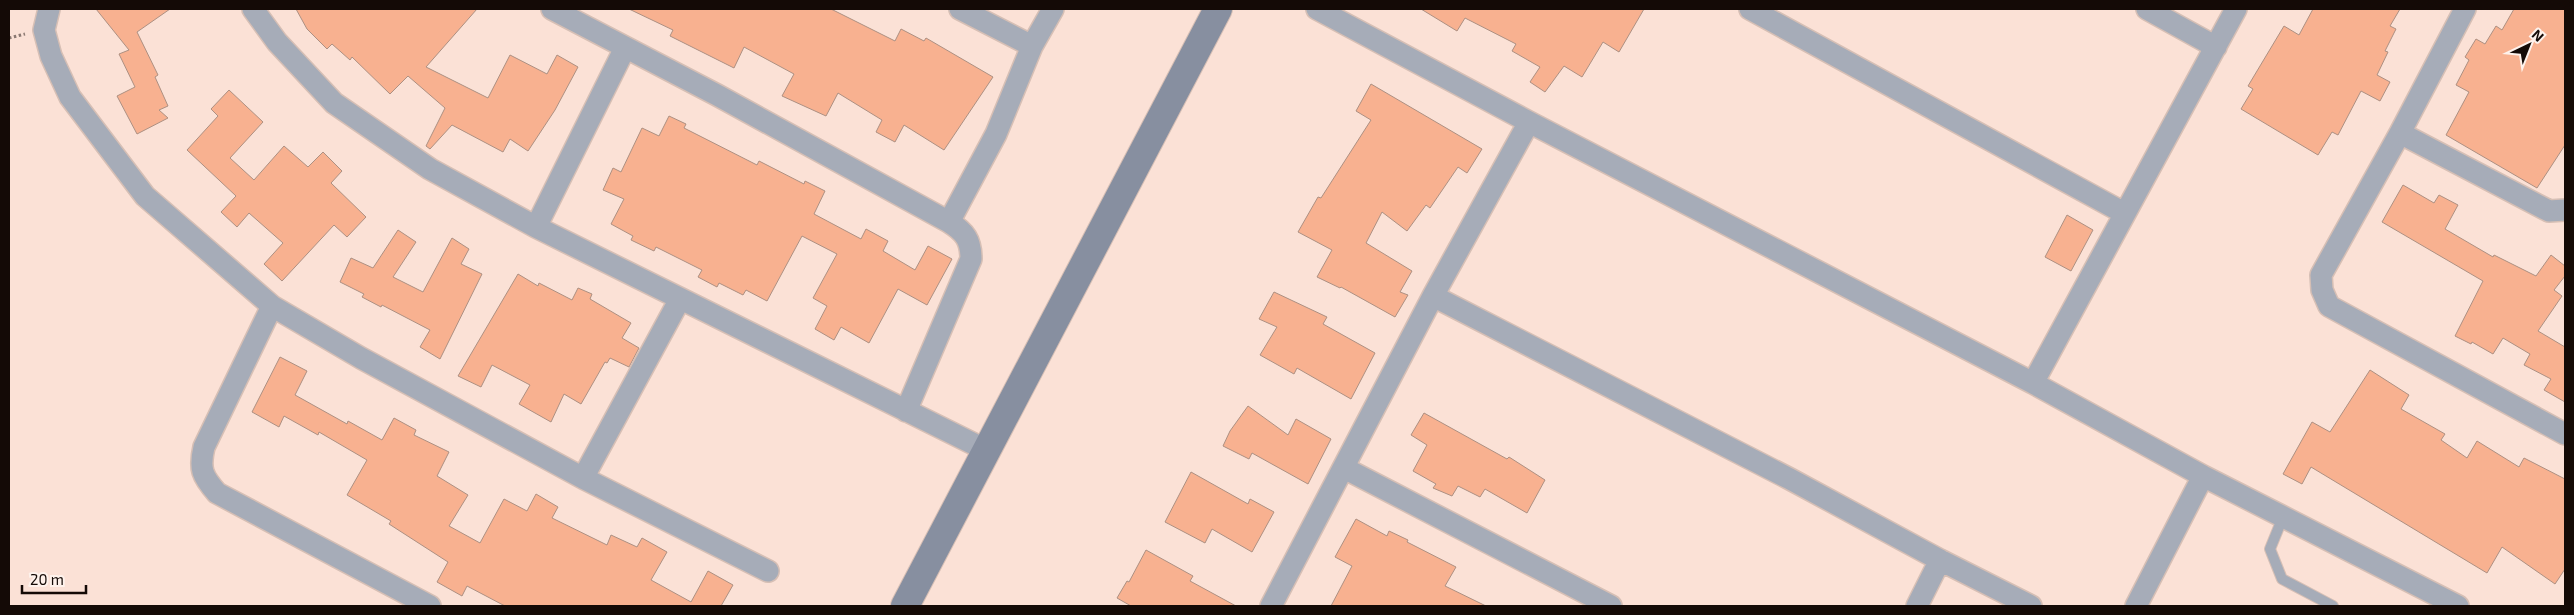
<svg xmlns="http://www.w3.org/2000/svg" width="2574" height="615" font-family="'Exo 2',sans-serif">
	<style>
		.building { fill: #f8b190; stroke: #ad9082 }
		.lines { fill: none; stroke-linecap: round; stroke-linejoin: round }
		.lane-casing { stroke: #d6bfb5; stroke-width: 12 }
		.street-casing { stroke: #d6bfb5; stroke-width: 24 }
		.secondary-casing { stroke: #d6bfb5; stroke-width: 30 }
		.path { stroke: #8b7972; stroke-width: 3; stroke-dasharray: 2.5 2.5; stroke-linecap: butt }
		.lane { stroke: #a6acb8; stroke-width: 10 }
		.street { stroke: #a6acb8; stroke-width: 21 }
		.secondary { stroke: #878fa0; stroke-width: 28 }
	</style>
	<rect width="100%" height="100%" fill="#fbe1d6"/>
	<!-- building -->
	<path class="building" d="M96 9H170L137 32 158 75 155 77 168 106 159 110 168 118 137 134 117 96 135 87 119 54 129 50Z
		M296 9H477L426 67 488 98 510 55 547 74 557 55 578 67 555 110 528 151 510 139 503 152 452 125 430 149 426 146 445 108 408 76 390 94 352 57 350 60 332 44 327 49 307 29Z
		M629 9H831L895 41 901 29 924 41 926 38 993 77 944 150 904 125 895 142 876 132 882 120 838 93 826 116 782 96 794 74 744 47 734 68 670 36 673 30Z
		M1421 9H1644L1619 52 1603 42 1582 77 1564 66 1545 92 1530 82 1540 67 1512 51 1516 44 1465 18 1457 31Z
		M2313 9H2400L2390 26 2396 29 2385 51 2388 52 2377 75 2390 82 2380 101 2361 91 2338 135 2332 132 2318 155 2241 109 2253 89 2248 86 2284 26 2299 35Z
		M2514 9H2565V145L2537 188 2446 135 2469 92 2456 85 2469 60 2465 57 2476 39 2485 44 2496 26 2502 30Z
		M1371 84 1482 149 1467 173 1458 167 1430 208 1426 205 1407 231 1382 212 1366 243 1412 271 1400 292 1408 295 1395 317 1341 287 1340 288 1317 277 1332 250 1298 232 1318 197 1321 198 1371 120 1356 111Z
		M229 90 263 122 230 158 254 180 284 146 308 167 323 152 342 171 331 183 366 217 347 237 334 225 282 281 264 264 283 243 249 213 237 227 221 212 236 196 187 150 218 116 211 109Z
		M669 116 686 124 684 128 757 165 759 161 804 184 805 181 825 191 814 214 861 239 866 229 888 241 883 251 915 270 928 246 952 259 927 305 898 289 869 343 841 327 834 340 815 329 827 306 813 298 837 254 802 236 767 301 746 290 743 295 719 283 717 287 698 277 702 270 656 247 654 251 631 240 633 236 611 224 624 199 603 190 613 168 621 172 642 128 659 136Z
		M2403 185 2434 203 2439 195 2458 205 2445 229 2493 257 2494 255 2536 276 2551 255 2565 266V276L2554 290 2562 296 2538 331 2565 347V402L2544 390 2551 379 2524 365 2530 354 2503 338 2493 354 2472 342 2471 344 2455 336 2483 281 2382 222Z
		M2067 215 2093 230 2071 271 2045 257Z
		M398 230 416 242 393 277 423 292 452 238 469 249 461 264 482 274 440 359 420 347 430 330 382 305 381 307 362 297 364 294 340 282 351 258 373 268Z
		M518 274 538 286 539 283 572 300 578 288 592 294 590 299 631 323 622 338 639 348 629 367 610 358 607 363 605 362 581 404 564 394 551 422 519 404 530 385 492 365 481 387 458 376Z
		M1274 292 1327 317 1323 324 1375 353 1351 399 1297 368 1294 374 1260 355 1277 327 1259 319Z
		M280 357 307 371 295 395 347 424 348 421 382 440 394 418 416 430 414 435 449 452 437 476 468 495 449 526 480 543 504 499 527 511 536 494 558 507 552 518 607 545 611 535 637 547 642 538 667 552 651 580 691 602 708 571 733 585 721 606H505L467 586 462 596 437 582 448 562 389 524 391 521 347 495 367 460 319 432 318 435 284 416 279 427 252 412Z
		M2370 370 2409 395 2401 409 2445 434 2441 440 2467 458 2477 441 2519 467 2524 458 2565 479V569L2555 584 2502 547 2487 573 2311 467 2302 484 2283 474 2312 422 2330 432Z
		M1248 406 1288 435 1296 419 1331 439 1308 484 1252 453 1249 459 1223 446 1230 431Z
		M1424 413 1507 459 1509 457 1545 480 1527 513 1485 489 1480 497 1458 486 1452 496 1433 488 1436 484 1413 471 1427 445 1411 435Z
		M1191 472 1248 504 1250 499 1274 512 1252 552 1212 529 1205 543 1165 522Z
		M1356 519 1387 536 1389 531 1408 540 1407 542 1456 567 1445 586 1486 606H1331L1352 566 1335 557Z
		M1146 550 1193 576 1190 581 1236 606H1131L1117 598 1127 581 1129 582Z"/>
	<g class="lines">
		<!-- lane casing -->
		<g class="lane-casing">
			<path id="lane" d="M2283 517 2270 549 2282 579 2333 606"/>
		</g>
		<!-- street casing -->
		<g class="street-casing">
			<path id="street" d="M49 9 44 30 51 56 70 97 145 196 272 306 361 358 583 478 768 571
				M253 9 277 42 334 103 430 169 536 227 988 451
				M552 9 717 95 949 222C965 232 971 240 971 259L906 411
				M960 9 1032 46
				M1317 9 1529 122 2033 383 2203 476 2458 606
				M1750 9 2124 213
				M2147 9 2216 47
				M2465 9 2400 133 2321 275 2322 290 2329 306 2565 434
				M2400 133 2549 211 2565 210
				M949 222 996 134 1032 46 1053 9
				M536 227 625 48
				M1433 296 1790 479 1940 560 2031 606
				M272 306 204 447C199 469 202 476 217 493L430 606
				M2033 383 2236 9
				M1344 468 1611 606
				M583 478 680 299
				M1271 606 1433 296 1529 122
				M1917 606 1940 560
				M2136 606 2203 476"/>
		</g>
		<!-- secondary casing -->
		<g class="secondary-casing">
			<path id="secondary" d="M905 606 1218 9"/>
		</g>
		<!-- path -->
		<path class="path" d="M9 38 25 34"/>
		<!-- lane -->
		<use href="#lane" class="lane"/>
		<!-- street -->
		<use href="#street" class="street"/>
		<!-- secondary -->
		<use href="#secondary" class="secondary"/>
	</g>
	<!-- border -->
	<rect width="2574" height="615" fill="none" stroke="#140a06" stroke-width="20"/>
	<!-- north arrow -->
	<g transform="translate(2529 45) rotate(43)" stroke="#fef2ec" stroke-width="4" paint-order="stroke">
	<path d="M0-4L9 19L0 12L-9 19Z" fill="#140a06"/>
	<text y="-8" font-size="14" font-weight="bold" text-anchor="middle" fill="#140a06">N</text>
	</g>
	<!-- scale -->
	<path d="M22 585v8h64v-8" fill="none" stroke="#140a06" stroke-width="2.5"/>
	<text x="30" y="585" font-size="15" fill="#140a06" stroke="#fef2ec" stroke-width="4" paint-order="stroke">20 m</text>
</svg>
